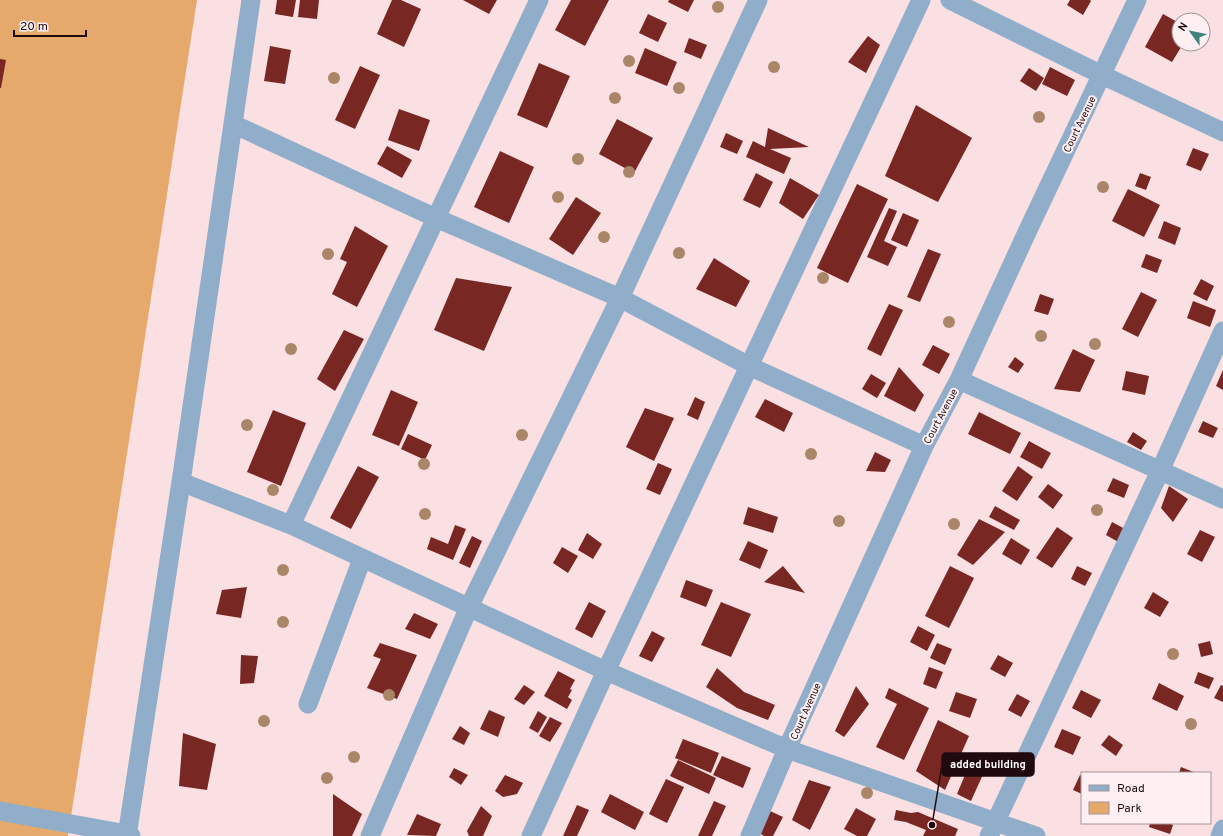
<svg xmlns="http://www.w3.org/2000/svg" width="1223" height="836" font-family="Overpass,sans-serif">
	<style>
		.green { fill: #e4a96b }
		.building { fill: #792723 }
		.lines { fill: none; stroke-linecap: round; stroke-linejoin: round }
		.street { stroke: #90aec9; stroke-width: 19 }
		.tree { fill: #aa8668 }
		.labels { text-anchor: middle; stroke-width: 4; stroke-linejoin: round; paint-order: stroke }
		.street-label { font-size: 10px; fill: #200a0f; stroke: #fef0f2 }
		.leader { fill: none; stroke: #200a0f; stroke-width: 1.5 }
		.callout-dot { fill: #200a0f; stroke: #fef0f2; stroke-width: 1.5 }
		.callout { fill: #200a0f; stroke: #200a0f; stroke-width: 1.5 }
		.callout-label { font-size: 11px; text-anchor: middle; font-weight: bold; fill: #fff }
	</style>
	<rect width="100%" height="100%" fill="#fadfe3"/>
	<!-- green -->
	<path class="green" d="M0 0H197L68 836H0Z"/>
	<!-- building -->
	<path class="building" d="M277 0H296L293 17 275 14Z
		M300 0H319L317 19 298 17Z
		M392 0H401L421 9 404 47 377 34Z
		M463 0H497L489 14Z
		M571 0H609L585 46 555 30Z
		M669 0H694L688 12 668 2Z
		M1070 0H1090L1091 1 1083 15 1067 5Z
		M648 14 667 23 658 42 639 33Z
		M1163 14 1179 23V44H1183L1172 62 1145 47Z
		M868 36 880 45 866 73 848 62Z
		M689 38 707 45 701 59 684 52Z
		M270 46 291 50 285 84 264 81Z
		M645 48 677 62 667 86 635 73Z
		M0 59 6 60 1 88H0Z
		M539 63 570 76 547 128 517 115Z
		M360 66 380 75 355 129 335 120Z
		M1050 67 1075 80 1067 96 1042 84Z
		M1029 68 1044 78 1036 91 1020 81Z
		M916 105 972 138 938 202 885 176Z
		M399 109 430 120 419 151 388 140Z
		M617 119 653 138 634 173 599 154Z
		M768 128 809 147 770 149 791 158 784 174 746 157 753 141 765 147Z
		M726 133 743 141 737 154 720 147Z
		M387 146 412 160 402 178 377 164Z
		M1193 148 1209 154 1201 171 1186 165Z
		M500 151 534 167 509 223 474 207Z
		M756 173 773 182 760 208 743 200Z
		M1140 173 1151 177 1146 190 1135 186Z
		M790 178 819 195 803 219 779 203Z
		M857 184 888 199 848 283 817 268Z
		M1128 189 1160 205 1144 237 1112 221Z
		M576 197 601 213 573 255 549 239Z
		M889 208 897 211 884 241 897 247 888 266 867 257Z
		M903 213 919 220 907 247 891 240Z
		M1164 221 1181 228 1175 245 1158 238Z
		M355 226 388 246 357 307 332 294 347 262 340 259Z
		M928 249 941 254 920 302 907 297Z
		M1146 254 1162 260 1157 273 1141 267Z
		M714 258 750 281 736 307 696 289Z
		M456 278 512 287 484 351 434 330Z
		M1201 279 1214 286 1207 301 1193 294Z
		M1141 292 1157 300 1138 337 1122 329Z
		M1040 294 1054 299 1048 315 1034 311Z
		M1193 301 1216 310 1210 327 1187 318Z
		M889 304 903 310 881 356 867 349Z
		M344 330 364 339 335 391 317 379Z
		M933 345 950 354 939 374 922 365Z
		M1073 349 1095 360 1080 392 1054 389Z
		M1015 357 1024 364 1018 373 1008 367Z
		M899 367 924 395 915 412 884 396Z
		M1223 370V390L1216 386Z
		M1126 371 1149 376 1145 395 1122 390Z
		M871 374 886 383 877 398 862 389Z
		M391 390 418 402 399 446 372 435Z
		M695 397 705 402 698 420 687 415Z
		M765 399 793 413 784 432 755 417Z
		M645 408 674 418 654 461 626 447Z
		M273 410 306 423 281 486 247 472Z
		M979 412 1021 433 1010 454 968 434Z
		M1203 421 1218 428 1213 438 1198 432Z
		M1133 432 1147 441 1141 450 1127 442Z
		M408 434 432 445 425 460 401 449Z
		M1029 441 1051 453 1042 469 1020 457Z
		M875 452 891 460 885 472 866 471Z
		M658 463 672 469 660 495 646 489Z
		M358 466 379 477 351 529 330 518Z
		M1018 466 1033 477 1017 501 1002 491Z
		M1113 478 1129 485 1124 498 1107 491Z
		M1048 484 1063 495 1053 509 1038 497Z
		M1169 486 1188 499 1173 522 1161 508Z
		M995 506 1020 520 1014 530 989 517Z
		M748 507 778 517 773 533 743 524Z
		M979 519 1005 532 973 565 957 555Z
		M1112 522 1127 530 1120 543 1106 535Z
		M455 525 466 529 453 560 427 549 431 537 448 544Z
		M1057 527 1073 538 1052 568 1036 558Z
		M1200 530 1215 537 1202 562 1187 554Z
		M587 533 602 544 593 559 578 550Z
		M472 536 482 541 470 568 459 563Z
		M1011 538 1030 550 1021 565 1002 554Z
		M748 541 768 550 760 569 739 560Z
		M562 547 578 556 568 573 553 563Z
		M783 566 805 593 764 582Z
		M950 566 974 578 949 628 925 616Z
		M1077 566 1092 573 1085 586 1071 579Z
		M686 580 713 590 706 607 680 597Z
		M247 587 241 618 216 614 222 590Z
		M1153 592 1169 602 1160 617 1144 608Z
		M589 602 606 611 592 638 575 629Z
		M721 602 751 614 731 657 701 645Z
		M414 613 438 624 430 639 405 629Z
		M918 626 935 635 927 651 910 642Z
		M652 631 665 638 652 662 639 656Z
		M1210 641 1213 654 1201 657 1198 644Z
		M380 643 417 655 397 699 367 688 381 659 373 656Z
		M937 643 952 649 945 665 930 658Z
		M241 655 258 656 254 683 240 684Z
		M998 655 1013 663 1005 677 990 669Z
		M929 667 943 672 936 689 923 684Z
		M717 668 744 692 775 705 768 720 737 708 706 687Z
		M558 671 575 680 570 689 572 690 568 697 572 700 567 709 544 696Z
		M1198 672 1214 678 1209 689 1194 683Z
		M1159 683 1184 696 1177 711 1152 699Z
		M524 685 535 692 524 705 514 699Z
		M1221 685 1223 686V702L1214 698Z
		M856 686 869 704 844 737 835 731Z
		M889 688 929 708 904 760 876 747 897 704 885 698Z
		M1081 690 1101 700 1091 718 1072 708Z
		M956 692 977 699 970 718 949 711Z
		M1017 694 1030 701 1021 717 1008 710Z
		M489 710 505 717 498 737 480 729Z
		M538 711 547 717 538 733 529 728Z
		M550 717 562 723 550 742 539 736Z
		M938 720 969 736 945 790 916 771Z
		M460 726 470 733 464 745 452 739Z
		M1062 729 1081 737 1073 755 1054 747Z
		M183 733 216 744 207 790 179 786Z
		M1109 735 1123 745 1116 756 1101 745Z
		M683 739 719 753 711 773 675 758Z
		M722 756 751 768 743 788 713 775Z
		M678 760 716 778 709 794 670 776Z
		M970 763 985 770 971 801 957 794Z
		M1181 767 1196 773H1179Z
		M454 768 468 775 461 785 449 777Z
		M505 775 523 783 517 794 503 797 495 791Z
		M1080 775 1082 776V794L1073 790Z
		M666 779 684 787 667 823 649 814Z
		M809 780 831 787 810 830 792 820Z
		M333 794 362 814 352 836H333Z
		M610 794 644 812 635 830 601 812Z
		M714 801 726 806 712 836H698Z
		M577 805 589 810 577 836H563Z
		M481 806 492 816 483 836H469L467 831Z
		M856 808 876 819 867 836H857L844 829Z
		M896 810 911 813 918 812 958 829 955 836H923L926 830 906 822 894 820Z
		M770 811 783 817 773 836H764L759 833Z
		M417 814 441 824 436 836 407 835Z
		M1150 823H1169L1173 825 1170 834 1149 827Z"/>
	<g class="lines">
		<!-- street -->
		<path class="street" d="M950 0 1102 75 1223 132
			M233 124 436 218 620 298 749 366 924 446
			M959 380 1223 499
			M181 482 291 525 606 671 787 749 1036 836
			M291 525 539 0
			M308 704 362 559
			M0 811 127 834 131 836
			M127 836 181 482 251 0
			M370 836 469 607 620 298 758 0
			M531 836 606 671 921 0
			M750 836 787 749 924 446 959 380 1028 230 1137 0
			M989 836 1160 471 1223 331
			M1220 836 1223 829"/>
	</g>
	<!-- trees -->
	<g class="tree">
		<circle cx="718" cy="7" r="6"/>
		<circle cx="629" cy="61" r="6"/>
		<circle cx="774" cy="67" r="6"/>
		<circle cx="334" cy="78" r="6"/>
		<circle cx="679" cy="88" r="6"/>
		<circle cx="615" cy="98" r="6"/>
		<circle cx="1039" cy="117" r="6"/>
		<circle cx="578" cy="159" r="6"/>
		<circle cx="629" cy="172" r="6"/>
		<circle cx="1103" cy="187" r="6"/>
		<circle cx="558" cy="197" r="6"/>
		<circle cx="604" cy="237" r="6"/>
		<circle cx="679" cy="253" r="6"/>
		<circle cx="328" cy="254" r="6"/>
		<circle cx="823" cy="278" r="6"/>
		<circle cx="949" cy="322" r="6"/>
		<circle cx="1041" cy="336" r="6"/>
		<circle cx="1095" cy="344" r="6"/>
		<circle cx="291" cy="349" r="6"/>
		<circle cx="247" cy="425" r="6"/>
		<circle cx="522" cy="435" r="6"/>
		<circle cx="811" cy="454" r="6"/>
		<circle cx="424" cy="464" r="6"/>
		<circle cx="273" cy="490" r="6"/>
		<circle cx="1097" cy="510" r="6"/>
		<circle cx="425" cy="514" r="6"/>
		<circle cx="839" cy="521" r="6"/>
		<circle cx="954" cy="524" r="6"/>
		<circle cx="283" cy="570" r="6"/>
		<circle cx="283" cy="622" r="6"/>
		<circle cx="1173" cy="654" r="6"/>
		<circle cx="389" cy="695" r="6"/>
		<circle cx="264" cy="721" r="6"/>
		<circle cx="1191" cy="724" r="6"/>
		<circle cx="354" cy="757" r="6"/>
		<circle cx="327" cy="778" r="6"/>
		<circle cx="867" cy="793" r="6"/>
	</g>
	<g class="labels">
		<!-- street labels -->
		<g class="street-label">
			<text transform="translate(1079 124) rotate(-64)" y="4">Court Avenue</text>
			<text transform="translate(940 416) rotate(-62)" y="4">Court Avenue</text>
			<text transform="translate(805 711) rotate(-66)" y="4">Court Avenue</text>
		</g>
	</g>
	<!-- callouts -->
	<path class="leader" d="M932 825L942 765"/>
	<circle class="callout-dot" cx="932" cy="825" r="4"/>
	<rect class="callout" x="942" y="753" width="92" height="23" rx="4"/>
	<g class="callout-label">
		<text x="988" y="768">added building</text>
	</g>
	<!-- legend -->
	<rect x="1081" y="772" width="130" height="52" fill="#fef0f2" stroke="#a59497"/>
	<rect x="1089" y="785" width="20" height="6" fill="#90aec9" stroke="#a59497"/>
	<text x="1117" y="792" font-size="12" fill="#200a0f">Road</text>
	<rect x="1089" y="802" width="20" height="12" fill="#e4a96b" stroke="#a59497"/>
	<text x="1117" y="812" font-size="12" fill="#200a0f">Park</text>
	<!-- north arrow -->
	<g transform="translate(1191 32) rotate(303)"><circle r="19" fill="#fef0f2" stroke="#a59497"/>
	<path d="M0-3L7 15L0 10L-7 15Z" fill="#3e847d"/>
	<text y="-6" font-size="11" font-weight="bold" text-anchor="middle" fill="#200a0f">N</text>
	</g>
	<!-- scale -->
	<path d="M14 30v6h72v-6" fill="none" stroke="#200a0f" stroke-width="2"/>
	<text x="20" y="30" font-size="12" fill="#200a0f" stroke="#fef0f2" stroke-width="3" paint-order="stroke">20 m</text>
</svg>
